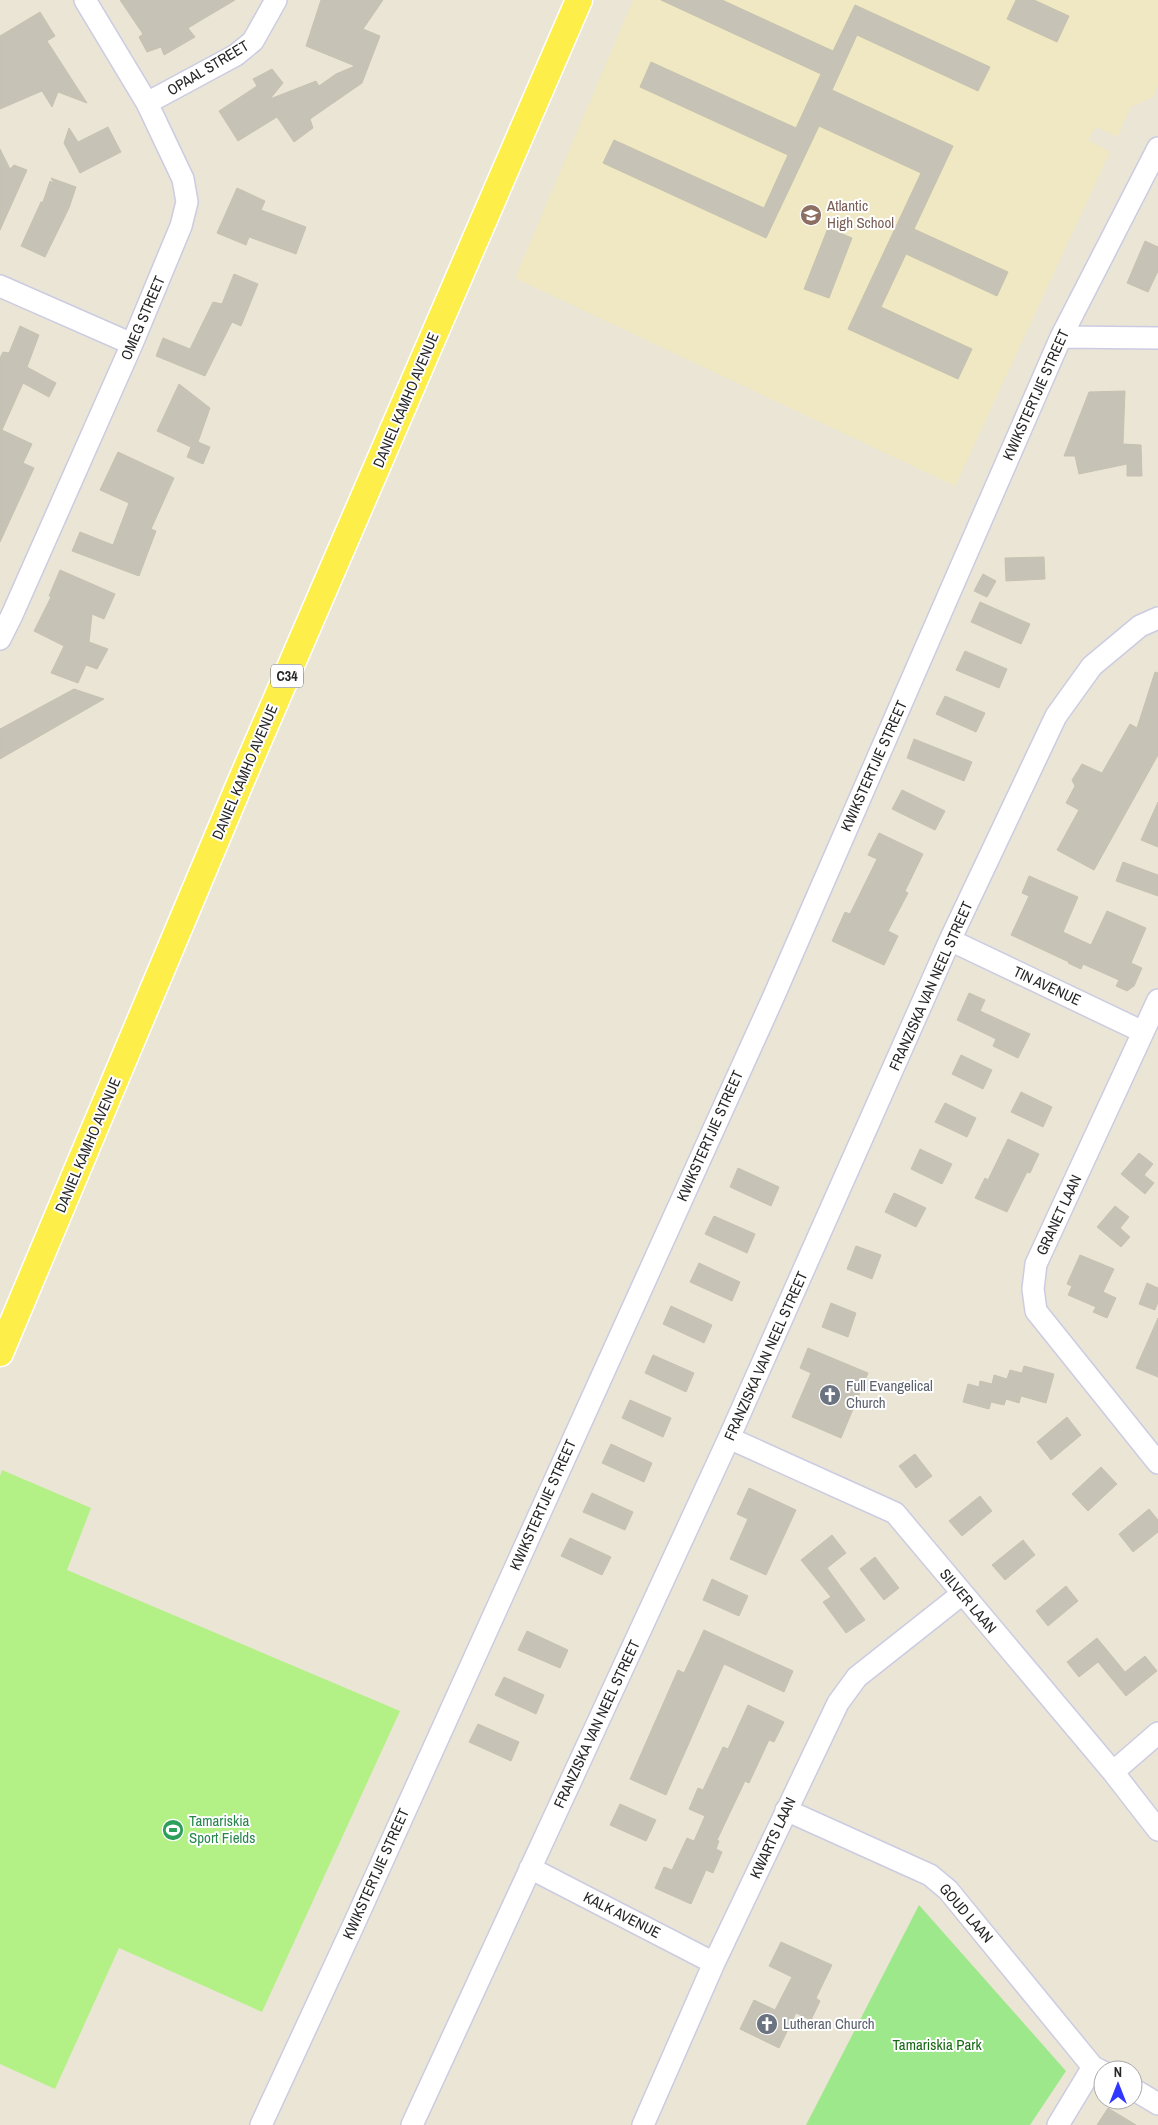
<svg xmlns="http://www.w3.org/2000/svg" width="1158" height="2125" font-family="'Archivo Narrow',sans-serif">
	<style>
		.education { fill: #efe8c3 }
		.green { fill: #9ee88c }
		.pitch { fill: #b3f187 }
		.building { fill: #c6c2b6; stroke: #c6c2b0 }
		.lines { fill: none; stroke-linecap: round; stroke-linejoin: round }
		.minor-casing { stroke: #cbcce2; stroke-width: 24 }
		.major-casing { stroke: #fff; stroke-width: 29 }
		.minor { stroke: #fff; stroke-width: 21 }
		.major { stroke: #fdee4a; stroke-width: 26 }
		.labels { text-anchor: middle; stroke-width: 4; stroke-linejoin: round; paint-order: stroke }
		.shield { fill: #fff; stroke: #686868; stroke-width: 1 }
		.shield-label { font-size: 14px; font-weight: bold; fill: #272727 }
		.street-label { font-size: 15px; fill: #272727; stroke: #fff }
		.education-label { font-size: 15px; fill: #785e54; stroke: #fff; text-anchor: start }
		.worship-label { font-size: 15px; fill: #5b616d; stroke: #fff; text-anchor: start }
		.leisure-label { font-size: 15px; fill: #27864d; stroke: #fff; text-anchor: start }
		.park-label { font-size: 15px; fill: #176812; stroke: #fff }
	</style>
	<rect width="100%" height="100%" fill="#ebe5d6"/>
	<!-- education -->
	<path class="education" d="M633 0H1158V86L1153 97 1131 107 1117 137 1096 127 1088 140 1110 152 955 486 515 278Z"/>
	<!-- green -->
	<path class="green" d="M919 1905 1066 2071 1030 2125H806Z"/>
	<!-- pitch -->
	<path class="pitch" d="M2 1470 91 1508 67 1570 400 1711 262 2012 119 1948 55 2089 0 2064V1476Z"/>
	<!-- building -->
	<path class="building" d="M120 0H235L188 28 195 37 164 55 161 47 147 52 139 37 143 34Z
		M321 0H383L363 29 380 36 362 83 310 119 313 128 294 142 277 117 238 141 219 111 257 86 253 79 272 69 283 83 270 99 316 81 319 86 336 74 355 66 306 46Z
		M661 0H722L833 51 855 5 990 67 978 91 857 35 832 90 953 146 914 229 1008 272 997 296 906 254 881 307 972 349 958 379 848 329 921 173 819 126 766 238 603 163 614 140 764 208 788 155 640 87 651 62 796 128 821 74Z
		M1016 0H1034L1069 16 1057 42 1007 19Z
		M40 12 55 36 47 41 87 103 58 92 52 107 42 91 0 109V36Z
		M108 127 121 152 80 173 64 143 69 128 78 142Z
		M0 149 10 169 14 165 27 170 0 230Z
		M51 178 76 187 69 208 45 257 21 246 41 202H43L50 181 54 183Z
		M237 188 265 201 261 210 306 227 296 254 249 237 246 245 217 233Z
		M828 228 852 238 829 298 804 289Z
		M1145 241 1158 247V271L1148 292 1127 283Z
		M234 274 258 284 241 326 232 322 205 376 156 356 163 338 190 349 213 302 222 304Z
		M20 326 39 335 27 367 56 383 49 397 23 383 2 430 32 444 23 463 34 468 0 542V358L3 352 9 353Z
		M179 384 210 408 198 442 210 447 203 464 187 457 191 447 157 431Z
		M1125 391 1123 444 1141 445 1142 476H1127V464L1079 474 1075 456H1064L1089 392Z
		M118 452 174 478 151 529 156 531 139 576 72 551 80 532 113 545 129 503 100 490Z
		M1044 557 1045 579 1006 581 1005 558Z
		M60 570 115 594 104 619 92 614 89 642 108 649 97 669 86 665 78 683 51 673 64 646 34 631 51 597 49 596Z
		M983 574 996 581 987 597 974 591Z
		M980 602 1030 624 1021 644 971 622Z
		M965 651 1007 669 999 688 956 670Z
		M1155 672 1158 673V755L1094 870 1057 850 1079 810 1066 803 1075 786 1072 780 1082 764 1102 773 1130 724 1137 728Z
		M74 689 104 699 0 759V729Z
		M945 696 985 713 976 732 936 714Z
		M914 739 972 762 964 781 907 758Z
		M902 790 945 811 935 830 892 809Z
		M1158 802V847L1141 840Z
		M879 833 923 854 905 891 908 893 888 931 898 936 884 965 832 941 845 912 850 914 877 859 868 855Z
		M1123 862 1158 875V896L1116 881Z
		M1029 876 1078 897 1063 932 1091 945 1107 911 1146 928 1131 963 1142 968 1134 986 1127 991 1116 986 1119 980 1083 964 1081 969 1068 963 1069 962 1011 935 1029 896 1022 893Z
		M969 993 985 1000 980 1011 1030 1034 1018 1058 993 1046 996 1039 957 1020Z
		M961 1055 992 1070 983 1089 952 1074Z
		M1021 1092 1052 1107 1043 1127 1011 1112Z
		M945 1103 976 1118 967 1137 935 1122Z
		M1008 1139 1039 1154 1030 1173 1027 1172 1007 1212 975 1198 985 1178 988 1180Z
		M920 1149 952 1164 942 1184 911 1169Z
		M1139 1153 1153 1164 1144 1175 1154 1183 1145 1194 1121 1174Z
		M738 1168 779 1187 771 1206 730 1187Z
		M894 1193 926 1208 916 1227 885 1212Z
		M1115 1206 1129 1217 1120 1228 1130 1237 1121 1247 1097 1227Z
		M714 1216 755 1234 747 1253 705 1234Z
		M856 1246 881 1255 872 1279 847 1269Z
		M1080 1255 1114 1269 1103 1292 1116 1298 1107 1318 1093 1312 1096 1307 1068 1295 1072 1286 1067 1284Z
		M699 1263 740 1282 732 1301 690 1282Z
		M1147 1283 1158 1288V1302L1155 1310 1139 1304Z
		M831 1303 856 1313 848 1337 822 1327Z
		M671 1306 712 1325 704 1343 663 1324Z
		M1158 1318V1377L1136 1368Z
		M808 1348 868 1373 841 1438 792 1417 811 1373 800 1368Z
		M653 1355 694 1373 686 1392 645 1373Z
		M1024 1366 1054 1374 1046 1403 1021 1396 1019 1403 1006 1399 1004 1405 991 1402 989 1409 963 1402 968 1384 979 1387 980 1381 992 1384 994 1375 1007 1379 1010 1370 1022 1373Z
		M630 1400 671 1418 663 1437 622 1418Z
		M1067 1417 1081 1435 1051 1460 1037 1442Z
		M611 1444 652 1463 644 1482 602 1463Z
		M915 1454 932 1476 916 1488 899 1466Z
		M1101 1467 1117 1484 1088 1511 1072 1494Z
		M749 1488 796 1510 766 1575 730 1559 748 1519 737 1514Z
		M592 1493 633 1512 625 1530 583 1512Z
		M980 1496 992 1511 962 1536 949 1521Z
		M1149 1509 1158 1520V1532L1133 1552 1119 1534Z
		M832 1535 846 1553 827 1568 865 1620 846 1633 823 1602 831 1597 801 1560Z
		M570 1538 611 1557 602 1575 561 1556Z
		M1023 1540 1035 1555 1005 1580 992 1565Z
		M875 1557 899 1588 884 1600 860 1569Z
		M712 1579 748 1596 739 1616 703 1600Z
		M1066 1586 1078 1601 1048 1626 1036 1611Z
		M704 1630 793 1671 784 1692 724 1664 666 1795 630 1779 678 1670 684 1673Z
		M527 1631 568 1650 560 1668 518 1650Z
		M1097 1638 1125 1672 1145 1656 1157 1671 1126 1696 1098 1662 1079 1677 1067 1662Z
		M504 1677 544 1695 536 1714 495 1695Z
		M748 1705 784 1722 774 1742 769 1740 749 1783 745 1781 717 1840 719 1841 716 1849 722 1852 713 1873 706 1870 691 1904 655 1888 664 1867 672 1870 687 1838 694 1841 705 1816 689 1809 698 1788 703 1790 723 1747 728 1749Z
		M478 1724 519 1742 511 1761 469 1742Z
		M620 1804 656 1820 646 1841 610 1825Z
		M781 1942 832 1965 816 1998 820 2001 811 2020 796 2013 779 2048 740 2029 754 2000 775 2010 792 1977 769 1966Z
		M1108 2108 1136 2125H1097Z"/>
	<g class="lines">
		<!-- minor casing -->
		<g class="minor-casing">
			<path id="minor" d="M147 103 236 55 253 41 276 0
				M0 286 132 344
				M1061 337 1158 338
				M0 639 12 615 132 344 181 226 187 202 183 179 147 103 85 0
				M950 940 1143 1032
				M1158 1000 1036 1264 1033 1289 1036 1311 1158 1463
				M729 1438 895 1513 1113 1772 1158 1830
				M1113 1772 1158 1733
				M786 1810 930 1875 948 1890 1093 2067 1103 2072
				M530 1868 714 1963
				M1133 2089 1158 2104
				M261 2125 354 1924 773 998 1061 337 1158 148
				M412 2125 729 1438 950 940 1056 716 1092 666 1140 626 1158 618
				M643 2125 714 1963 838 1703 857 1677 962 1594
				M1058 2125 1093 2067"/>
		</g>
		<!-- major casing -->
		<g class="major-casing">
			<path id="major" d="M0 1353 241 781 579 0"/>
		</g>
		<!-- minor -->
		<use href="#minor" class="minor"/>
		<!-- major -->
		<use href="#major" class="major"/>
	</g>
	<!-- icons -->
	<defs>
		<g id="school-disc" transform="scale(1.125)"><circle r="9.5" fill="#8d6e63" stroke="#fff"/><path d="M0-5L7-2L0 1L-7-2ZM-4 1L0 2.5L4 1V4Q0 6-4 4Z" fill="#fff"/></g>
		<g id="church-disc" transform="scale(1.125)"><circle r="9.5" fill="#6b7280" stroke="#fff"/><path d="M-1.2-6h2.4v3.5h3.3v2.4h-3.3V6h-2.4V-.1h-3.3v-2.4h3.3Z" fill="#fff"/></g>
		<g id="stadium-disc" transform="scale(1.125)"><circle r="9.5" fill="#2e9e5b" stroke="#fff"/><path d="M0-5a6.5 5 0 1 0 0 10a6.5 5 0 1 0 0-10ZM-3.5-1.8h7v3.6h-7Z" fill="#fff"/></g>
	</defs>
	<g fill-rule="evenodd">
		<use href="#school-disc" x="811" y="215"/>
		<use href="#church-disc" x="830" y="1395"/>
		<use href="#stadium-disc" x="173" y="1830"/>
		<use href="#church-disc" x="767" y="2024"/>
	</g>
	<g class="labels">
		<!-- shield labels -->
		<rect class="shield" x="271" y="664.5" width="32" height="23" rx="4"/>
		<g class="shield-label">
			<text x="287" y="681">C34</text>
		</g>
		<!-- street labels -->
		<g class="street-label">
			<text transform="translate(208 68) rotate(-31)" y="5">OPAAL STREET</text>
			<text transform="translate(143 318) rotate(-67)" y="5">OMEG STREET</text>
			<text transform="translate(1036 395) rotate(-66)" y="5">KWIKSTERTJIE STREET</text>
			<text transform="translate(406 400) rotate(-67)" y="5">DANIEL KAMHO AVENUE</text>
			<text transform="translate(874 766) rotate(-66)" y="5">KWIKSTERTJIE STREET</text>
			<text transform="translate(245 772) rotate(-67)" y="5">DANIEL KAMHO AVENUE</text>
			<text transform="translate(931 986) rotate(-66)" y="5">FRANZISKA VAN NEEL STREET</text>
			<text transform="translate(1047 986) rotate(25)" y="5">TIN AVENUE</text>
			<text transform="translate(710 1136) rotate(-66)" y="5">KWIKSTERTJIE STREET</text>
			<text transform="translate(88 1145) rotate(-67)" y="5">DANIEL KAMHO AVENUE</text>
			<text transform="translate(1059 1215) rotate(-65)" y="5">GRANET LAAN</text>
			<text transform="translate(766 1356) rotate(-66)" y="5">FRANZISKA VAN NEEL STREET</text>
			<text transform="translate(543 1505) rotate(-66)" y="5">KWIKSTERTJIE STREET</text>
			<text transform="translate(968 1601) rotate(50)" y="5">SILVER LAAN</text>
			<text transform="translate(597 1724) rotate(-65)" y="5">FRANZISKA VAN NEEL STREET</text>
			<text transform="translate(773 1838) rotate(-65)" y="5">KWARTS LAAN</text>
			<text transform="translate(376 1874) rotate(-66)" y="5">KWIKSTERTJIE STREET</text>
			<text transform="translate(966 1913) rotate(49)" y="5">GOUD LAAN</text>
			<text transform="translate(622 1915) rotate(27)" y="5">KALK AVENUE</text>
		</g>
		<!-- education labels -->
		<g class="education-label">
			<text x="827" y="211">Atlantic<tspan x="827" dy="17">High School</tspan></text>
		</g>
		<!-- worship labels -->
		<g class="worship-label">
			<text x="846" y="1391">Full Evangelical<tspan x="846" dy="17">Church</tspan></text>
			<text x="783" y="2029">Lutheran Church</text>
		</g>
		<!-- leisure labels -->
		<g class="leisure-label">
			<text x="189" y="1826">Tamariskia<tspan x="189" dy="17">Sport Fields</tspan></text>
		</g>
		<!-- park labels -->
		<g class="park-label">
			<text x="937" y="2050">Tamariskia Park</text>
		</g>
	</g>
	<!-- north arrow -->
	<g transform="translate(1118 2085)"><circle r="24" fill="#ffffff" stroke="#a9a9a9"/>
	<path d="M0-4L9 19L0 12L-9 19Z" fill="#2f36ff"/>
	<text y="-8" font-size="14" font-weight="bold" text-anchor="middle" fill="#272727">N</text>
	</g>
</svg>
